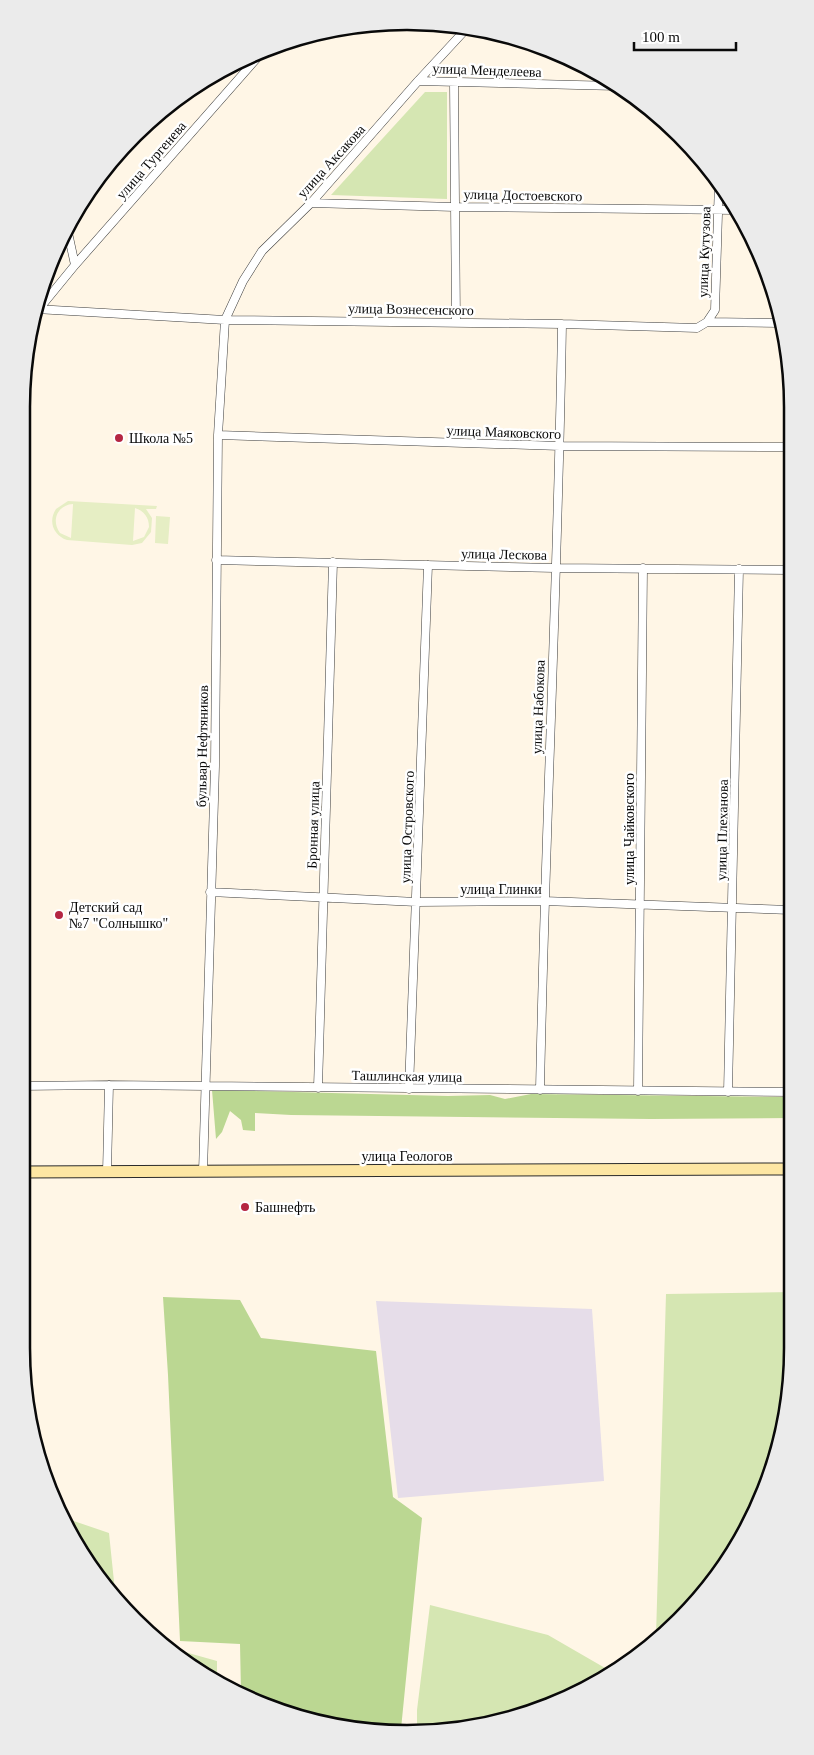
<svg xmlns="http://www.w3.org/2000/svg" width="814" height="1755" font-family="'Times New Roman',serif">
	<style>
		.industrial { fill: #e6dde9 }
		.green { fill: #d5e6b2 }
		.forest { fill: #bbd792 }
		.pitch { fill: #e6eec4; fill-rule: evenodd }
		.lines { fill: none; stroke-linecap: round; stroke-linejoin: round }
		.minor-casing { stroke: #3c3c3c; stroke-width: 9 }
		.secondary-casing { stroke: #2b2b2b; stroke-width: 13 }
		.minor { stroke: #fff; stroke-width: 8 }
		.secondary { stroke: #fde6a3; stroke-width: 11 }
		.poi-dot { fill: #b52642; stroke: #fff; stroke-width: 2 }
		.labels { text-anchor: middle; stroke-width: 5; stroke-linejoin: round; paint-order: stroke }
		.street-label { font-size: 14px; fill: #090909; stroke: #fff }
		.poi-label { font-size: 14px; fill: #090909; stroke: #fff; text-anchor: start }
		.rim { fill: none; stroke: #090909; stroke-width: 2.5 }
	</style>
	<rect width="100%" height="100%" fill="#fff6e6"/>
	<!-- industrial -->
	<path class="industrial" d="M376 1301 592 1309 604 1481 398 1498Z"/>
	<!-- green -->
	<path class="green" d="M425 92H447V199L331 195Z
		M793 1292V1348L785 1423 763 1495 697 1603 656 1636 666 1294Z
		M62 1517 109 1533 116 1601 73 1541Z
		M430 1605 548 1635 612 1672 600 1682 531 1713 458 1730 417 1729V1710Z
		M174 1649 217 1661V1683L214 1682Z"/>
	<!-- forest -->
	<path class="forest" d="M212 1090 448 1096 490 1095 505 1099 531 1094 792 1097V1118L651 1119 291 1115 255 1113V1131L243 1130 241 1120 230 1111 222 1132 216 1139Z
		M163 1297 240 1300 261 1338 376 1351 393 1497 422 1518 401 1729 332 1726 241 1692 240 1644 180 1641 168 1375Z"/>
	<!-- pitch -->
	<path class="pitch" d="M68 501 157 506 156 509H146L152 518 151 532 142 543 132 545 67 540C53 535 48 521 56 509ZM73 504V505L71 538 60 533C51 521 57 505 73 504ZM135 508C144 511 149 517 149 527L144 537 133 541Z
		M156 516 170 517 168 544 155 543Z"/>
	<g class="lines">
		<!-- minor casing -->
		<g class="minor-casing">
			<path id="minor" d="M418 81 616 86
				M454 83 456 322
				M311 203 455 207 735 210
				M75 265 265 49
				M36 309 225 320 562 324 697 328 707 322 780 323
				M39 309 75 265 67 228
				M707 322 715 310 719 182
				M218 435 560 446 790 447
				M216 560 555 568 790 570
				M210 892 417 902 544 901 791 910
				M21 1086 109 1085 792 1092
				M318 1088 333 562
				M409 1089 428 565
				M540 1090C545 835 558 579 562 324
				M638 1091 643 568
				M728 1092 739 569
				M107 1172 109 1085
				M203 1172 215 766 218 435 225 320 243 281 262 251 311 203 418 81 468 27"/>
		</g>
		<!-- secondary casing -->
		<g class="secondary-casing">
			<path id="secondary" d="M21 1172 792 1169"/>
		</g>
		<!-- minor -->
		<use href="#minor" class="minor"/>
		<!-- secondary -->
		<use href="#secondary" class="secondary"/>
	</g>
	<!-- markers -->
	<g class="poi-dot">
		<circle cx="119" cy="438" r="5"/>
		<circle cx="59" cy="915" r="5"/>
		<circle cx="245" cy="1207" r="5"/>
	</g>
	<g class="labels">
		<!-- street labels -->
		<g class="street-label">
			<text transform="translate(487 70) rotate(2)" y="5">улица Менделеева</text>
			<text transform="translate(151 160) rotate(-49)" y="5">улица Тургенева</text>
			<text transform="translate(331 161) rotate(-48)" y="5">улица Аксакова</text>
			<text transform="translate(523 195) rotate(1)" y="5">улица Достоевского</text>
			<text transform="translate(704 252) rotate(-88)" y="5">улица Кутузова</text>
			<text transform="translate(411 309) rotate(1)" y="5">улица Вознесенского</text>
			<text transform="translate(504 432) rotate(2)" y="5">улица Маяковского</text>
			<text transform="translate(504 554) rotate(1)" y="5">улица Лескова</text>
			<text transform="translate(538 707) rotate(-88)" y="5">улица Набокова</text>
			<text transform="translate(202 746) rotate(-89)" y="5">бульвар Нефтяников</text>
			<text transform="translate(313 825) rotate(-88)" y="5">Бронная улица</text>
			<text transform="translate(407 827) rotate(-88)" y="5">улица Островского</text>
			<text transform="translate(629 829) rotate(-90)" y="5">улица Чайковского</text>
			<text transform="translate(722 830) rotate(-89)" y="5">улица Плеханова</text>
			<text x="501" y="894">улица Глинки</text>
			<text transform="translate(407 1076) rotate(1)" y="5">Ташлинская улица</text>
			<text x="407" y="1161">улица Геологов</text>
		</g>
		<!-- poi labels -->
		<g class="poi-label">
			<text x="129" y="443">Школа №5</text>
			<text x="69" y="912">Детский сад<tspan x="69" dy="16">№7 "Солнышко"</tspan></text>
			<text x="255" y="1212">Башнефть</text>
		</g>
	</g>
	<!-- crop -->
	<path d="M0 0H814V1755H0ZM407 30H407A377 377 0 0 1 784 407V1348A377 377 0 0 1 407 1725H407A377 377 0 0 1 30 1348V407A377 377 0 0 1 407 30Z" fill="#ebebeb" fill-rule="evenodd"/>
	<path class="rim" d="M407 30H407A377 377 0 0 1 784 407V1348A377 377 0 0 1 407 1725H407A377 377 0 0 1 30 1348V407A377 377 0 0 1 407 30Z"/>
	<!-- scale -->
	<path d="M634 42v8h102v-8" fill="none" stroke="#090909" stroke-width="2.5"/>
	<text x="642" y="42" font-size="15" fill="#090909" stroke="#ffffff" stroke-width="4" paint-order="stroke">100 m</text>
</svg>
